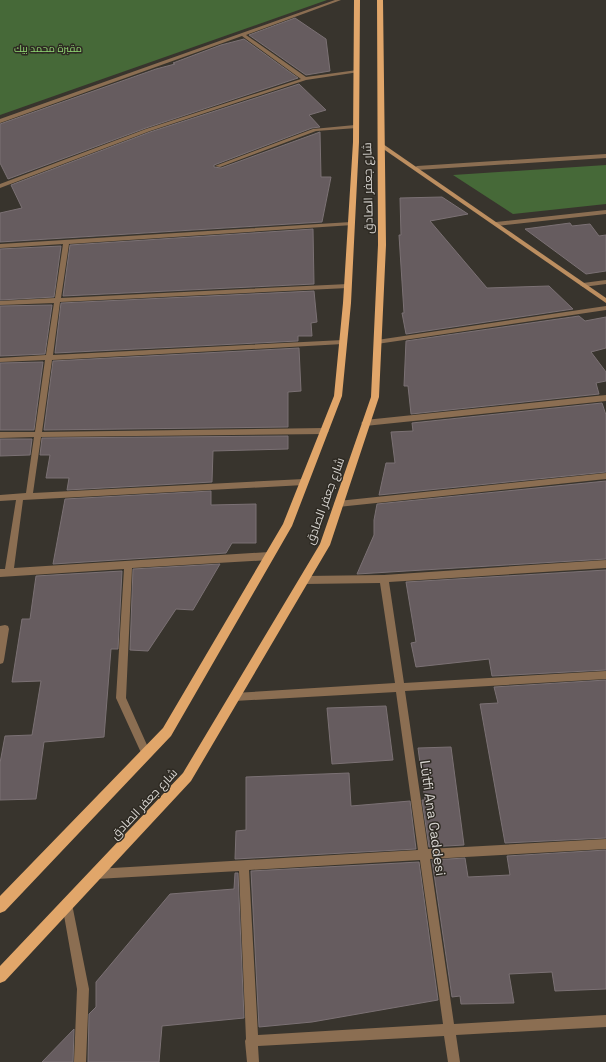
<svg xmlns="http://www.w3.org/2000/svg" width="606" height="1062" font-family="'Space Grotesk',Cairo,sans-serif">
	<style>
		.green { fill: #466938 }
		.building { fill: #665c5f; stroke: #7b7174 }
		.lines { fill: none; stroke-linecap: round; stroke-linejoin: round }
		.street { fill: #8b6e52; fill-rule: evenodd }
		.secondary { fill: #bc8e60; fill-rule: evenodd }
		.primary { fill: #e1a66a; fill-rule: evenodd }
		.labels { text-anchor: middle; stroke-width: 3; stroke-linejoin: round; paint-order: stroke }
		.far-park-label { font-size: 10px; fill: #93db75; stroke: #2e2a23 }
		.street-label { font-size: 12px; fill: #d7d4d0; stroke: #2e2a23 }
		.near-street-label { font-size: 14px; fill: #d7d4d0; stroke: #2e2a23 }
	</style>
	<rect width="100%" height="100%" fill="#38342d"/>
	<!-- green -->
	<path class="green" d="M0 0H327L0 115Z
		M606 165V204L513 214 453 175Z"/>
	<!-- building -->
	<path class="building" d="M295 18 326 39 330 71 306 75 249 35Z
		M244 39 298 78 146 128 8 179 0 163V124L156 69 175 64 173 63 221 45Z
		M299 84 326 110 309 115 320 127 312 128 214 165V167L221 168 320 132 321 177H331L322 222 0 242V213L22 208 11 185 150 132Z
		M442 197 468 214 430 221 487 288 549 286 573 309 406 334 402 313H404L399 235H401L400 198Z
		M570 223 572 226 590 224 599 236 606 235V271L586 274 525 229Z
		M313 229 314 284 63 296 70 245Z
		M61 246 54 297 0 300V249Z
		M314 291 317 322 311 323 312 336H298V341L55 353 61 303Z
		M52 305 45 354 0 356V306Z
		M579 316 585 321 606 317V348L591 352 606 372V381L596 383 599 394 411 414 408 386H404L406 341Z
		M299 348 301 391 288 392V427L44 430 53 361Z
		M43 362 34 430H0V363Z
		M602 403 606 415V472L379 495 386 463H395L391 432 413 431 412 423Z
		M288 436V449L213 451 212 482 67 490 69 478H46L50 455H40L42 438Z
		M0 439H32L30 455 0 456Z
		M606 481V559L357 574 374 535V520L377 504Z
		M211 491V505L256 504V543H232L226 553 53 564 65 499Z
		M220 564 193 610 176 609 148 651 130 650 133 569Z
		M606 570V670L492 676 489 659 416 667 411 643 416 642 406 582Z
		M122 571 118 649H111L104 737 44 742 36 799 0 800V763L5 736 32 735 41 681 12 682 22 619H30L36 576Z
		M606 680V838L505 843 480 704 498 703 494 687Z
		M386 706 393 760 332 764 327 708Z
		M451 747 464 845 429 847 422 800H425L418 748Z
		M349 773 351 806 410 801 416 849 235 859 236 831 246 830V777Z
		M606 850V989L555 991 552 972 509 974 514 1003 461 1004 460 996 452 997 432 860 465 858 468 877 510 875 507 856Z
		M419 862 438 1000 312 1022 259 1027 251 871Z
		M235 873H238L244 1018 162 1026 159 1062H88L89 1014 96 1007V982L170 894 234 889Z
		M74 1029 73 1062H42Z"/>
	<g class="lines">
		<!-- street -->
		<path class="street" d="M335 0H341L246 35 306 77 357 70 359 71V72L306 80 150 131 0 188V184L146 129 301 79 242 36 0 123V119Z
			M355 125 358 127 357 128 316 131 220 167 215 166 313 129Z
			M606 154V158L417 170 414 168 417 166Z
			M606 210V214L496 226 493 224 496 222Z
			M351 222 353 223V225L69 244 61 298 348 284 351 286 348 288 60 302 53 355 343 340 346 342 343 344 52 360 42 432 325 428 329 431 325 434 41 437 33 493 304 479 308 482 304 485 23 500 14 568 269 552 272 553 273 556 272 559 269 560 132 568 126 698 151 754 149 757 146 759 143 757 116 698 124 569 0 577V569H5L16 500 0 501V495L26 493 34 437 0 438V432H35L45 360 0 362V358L46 355 54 303 0 305V301L55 298 63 244 0 248V244Z
			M606 280V284L583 287 580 285 583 283Z
			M606 306V310L377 344 374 342 377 340Z
			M606 395V401L365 426 361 423 365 420Z
			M606 473V479L338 507 335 506 334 504 335 502 338 501Z
			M606 560V568L389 582 404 683 606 671V679L405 691 428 849 606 839V849L430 859 454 1024 606 1015V1027L456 1035 460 1062H448L444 1036 258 1046 259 1062H247L245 1041 246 1039 239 871 96 879 92 878 91 874 92 870 96 869 418 850 396 692 234 701 231 700 229 697 231 694 234 693 395 683 380 583 304 584 301 583 300 580 301 577 304 576 384 575ZM420 860 443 1024 258 1035 249 870Z
			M5 625 8 626 9 629 4 660 3 663 0 664V626Z
			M67 899 71 900 72 904 89 989 86 1062H74L77 989 62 904 63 900Z"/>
		<!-- secondary -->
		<path class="secondary" d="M379 144H383L606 298V303L379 146Z"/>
		<!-- primary -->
		<path class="primary" d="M354 0H360L359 142 351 303 342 396 292 526 171 736 5 911 0 913V896L163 728 283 524 334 396 343 303 353 142Z
			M377 0H383L386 245 379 397 330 545 191 781 5 981 0 983V966L183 773 320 544 371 397 378 245Z"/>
	</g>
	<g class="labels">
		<!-- far-park labels -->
		<g class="far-park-label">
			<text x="48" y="52">مقبرة محمد بيك</text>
		</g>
		<!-- street labels -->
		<g class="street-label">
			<text transform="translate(368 188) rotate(-91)" y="4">شارع جعفر الصادق</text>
			<text transform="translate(325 501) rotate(-70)" y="4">شارع جعفر الصادق</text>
			<text transform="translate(144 804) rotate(-47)" y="4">شارع جعفر الصادق</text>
		</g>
		<!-- near-street labels -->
		<g class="near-street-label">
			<text transform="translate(433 818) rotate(82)" y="5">Lütfi Ana Caddesi</text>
		</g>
	</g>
</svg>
